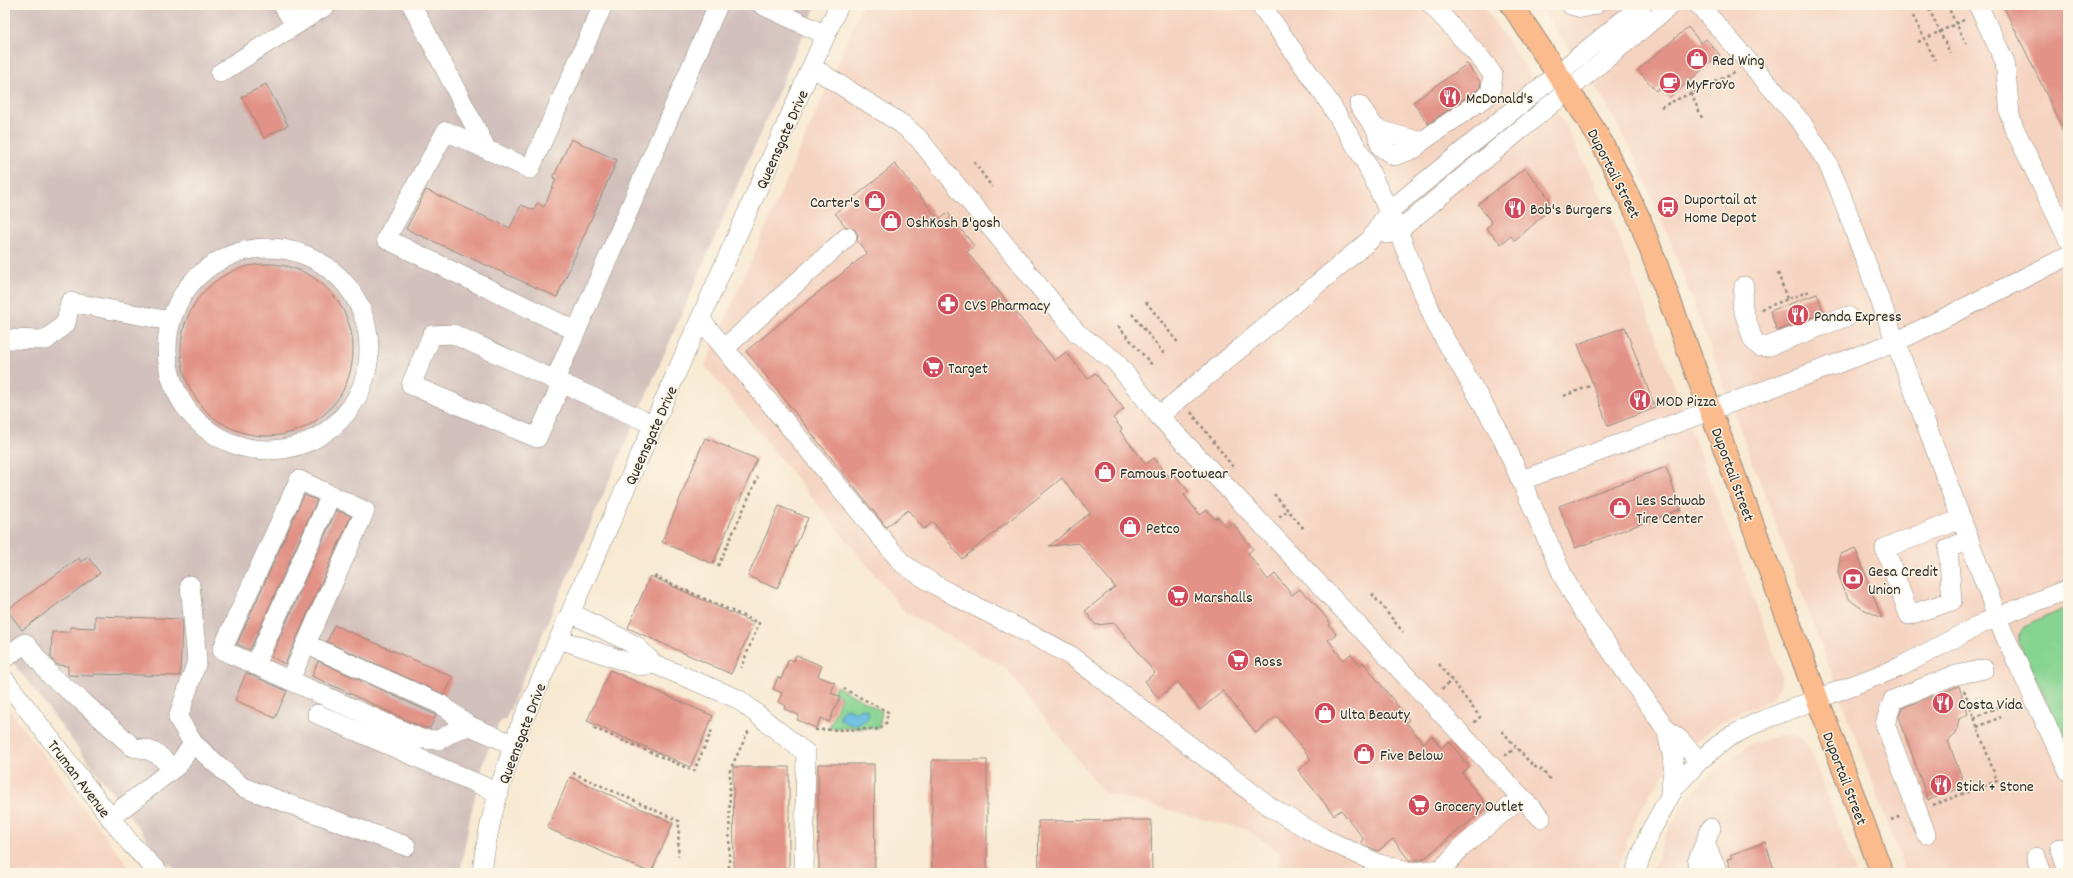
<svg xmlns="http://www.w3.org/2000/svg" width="2073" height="878" font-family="Dekko,sans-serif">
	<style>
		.built { fill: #f5d3c1 }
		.industrial { fill: #d1c0bc }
		.green { fill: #87d492; stroke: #59805e }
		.water { fill: #67bee4; stroke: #497488 }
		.building { fill: #e29286 }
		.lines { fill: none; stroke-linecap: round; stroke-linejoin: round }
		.minor-casing { stroke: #928a7e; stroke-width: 20 }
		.major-casing { stroke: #928a7e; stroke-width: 24 }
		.path { stroke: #928a7e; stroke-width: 2.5; stroke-dasharray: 3 3; stroke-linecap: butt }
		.minor { stroke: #fff; stroke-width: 19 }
		.major { stroke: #fbbb8d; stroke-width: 22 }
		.labels { text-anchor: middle; stroke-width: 3; stroke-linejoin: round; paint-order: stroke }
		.poi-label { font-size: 16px; fill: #2b2b2b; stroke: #fcf5e5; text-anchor: start }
		.street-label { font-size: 16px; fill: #2b2b2b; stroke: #fcf5e5 }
	</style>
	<rect width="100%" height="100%" fill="#fcf5e5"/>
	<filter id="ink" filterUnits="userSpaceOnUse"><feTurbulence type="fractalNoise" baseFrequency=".025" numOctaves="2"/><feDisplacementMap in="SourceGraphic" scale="8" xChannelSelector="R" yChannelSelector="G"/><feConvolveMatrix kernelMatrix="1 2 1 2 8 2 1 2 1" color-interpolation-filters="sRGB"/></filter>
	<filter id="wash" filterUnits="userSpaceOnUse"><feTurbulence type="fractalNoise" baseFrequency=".012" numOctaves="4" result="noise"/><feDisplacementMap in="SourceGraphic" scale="16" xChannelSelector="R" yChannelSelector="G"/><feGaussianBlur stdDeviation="0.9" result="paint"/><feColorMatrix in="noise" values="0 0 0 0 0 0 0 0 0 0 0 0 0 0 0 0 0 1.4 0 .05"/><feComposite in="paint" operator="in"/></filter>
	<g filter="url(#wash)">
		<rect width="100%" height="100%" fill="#f8e9d2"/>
		<!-- built -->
		<path class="built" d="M863 5H1483L1565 125 1610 213 1781 672V683L1772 699 1729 718 1708 732 1684 752 1668 769 1650 794 1636 819 1629 835 1617 873H1280V852L1244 828 1221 824 1103 792 1005 667 905 612 705 366Z
			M1539 5H2068V607L2057 613 2051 713 2068 746V873H1906L1663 222 1636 159 1603 99Z
			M5 704 128 866 136 873H5Z
			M1780 735 1796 736 1802 740 1811 752 1856 873H1651L1668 829 1688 798 1704 780 1720 765 1749 745Z"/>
		<!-- industrial -->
		<path class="industrial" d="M5 5H816L506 718 499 723 484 760 470 817 460 873H182L164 861 5 652Z"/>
		<!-- green -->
		<path class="green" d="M2068 607V746L2019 644V634L2024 627Z
			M836 686 882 711 879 728H829L841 697 833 692Z"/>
		<!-- water -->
		<path class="water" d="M848 708 856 712 861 708 866 709 869 715 867 719C858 725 849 727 840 719V714L844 709Z"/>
		<g id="blocks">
			<!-- building -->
			<path class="building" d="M2003 5H2068V139Z
				M1688 27 1701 43 1706 39 1720 55 1669 98 1660 87 1656 91 1638 70Z
				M1467 64 1481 83 1480 88 1428 124 1413 102Z
				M266 84 288 125 264 138 242 97Z
				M571 139 617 160 557 297 406 229 426 190 510 228 521 205 534 210 537 203 544 207 556 179 553 178Z
				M895 164 939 220 948 213 974 246 967 252 1055 361 1066 352 1088 379 1095 373 1124 409 1113 418 1122 429 1120 431 1146 464 1154 458 1171 479 1175 475 1189 492 1184 495 1200 515 1207 510 1215 519 1218 517 1226 527 1232 522 1253 549 1248 553 1268 580 1275 574 1292 595 1300 589 1307 597 1309 596 1331 624 1329 625 1336 634 1328 640 1343 660 1351 654 1360 665 1363 662 1409 720 1406 722 1423 743 1432 736 1441 748 1449 741 1469 767 1462 773 1488 807 1422 860H1409L1393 839 1378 851 1361 843 1363 838 1341 810 1334 815 1298 770 1311 759 1277 716 1256 733 1223 691 1200 710 1178 682 1158 698 1145 681 1155 673 1115 623 1096 625 1085 611 1115 587 1079 543 1049 546 1090 513 1062 478 962 559 933 522 924 529 908 510 886 527 746 351 867 253 857 241 858 235 855 230 845 226 835 213Z
				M1525 168 1549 198 1548 211 1515 241 1511 236 1501 244 1486 228 1492 223 1478 204Z
				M181 350a86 86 0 1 1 172 0a86 86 0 1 1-172 0Z
				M1817 294 1824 313 1777 331 1770 311Z
				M1625 327 1655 408 1608 426 1578 344Z
				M705 438 757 459 713 564 662 542Z
				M1666 467 1681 509 1575 548 1559 506Z
				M304 495 317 500 250 650 237 644Z
				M779 506 808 518 777 589 748 576Z
				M336 510 351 516 285 664 271 657Z
				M1855 548 1882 618 1861 608 1850 600 1842 587 1838 571 1841 554Z
				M88 557 100 573 22 630 7 610 79 558 81 562Z
				M650 576 754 623 731 674 628 628Z
				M95 616 182 619 180 676 94 674V676L68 675V666L57 665 51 658 52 632H70V627L95 628Z
				M334 625 453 677 445 695 327 642Z
				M796 655 822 666 818 676 835 683 831 693 840 697 829 722 821 718 816 728 797 720 799 715 784 709 786 706 778 702 782 693 773 689 778 677 781 679 789 659 794 661Z
				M318 661 434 714 436 715 430 728H424L312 676Z
				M610 670 713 716 690 767 587 721Z
				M246 673 287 691 275 718 235 700Z
				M1959 686 1968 714 1959 719 1956 734 1948 741 1962 778 1958 789 1928 800 1899 717 1902 708Z
				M932 760H987V873H932Z
				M818 764H874L875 873H819Z
				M733 767H789V873H734Z
				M570 777 673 823 651 873 547 828Z
				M1151 820 1152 873H1039L1038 821Z
				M1765 842 1775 873H1732L1727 859 1732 858 1730 855Z"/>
		</g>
	</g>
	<g filter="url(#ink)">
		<use href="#blocks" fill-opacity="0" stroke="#928a7e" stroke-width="1"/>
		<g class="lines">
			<!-- minor casing -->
			<g class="minor-casing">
				<path id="minor" d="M283 5 295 25
					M412 5 487 150
					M762 5 826 35
					M1261 5 1331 105 1365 161 1398 231 1436 324 1501 435 1564 578 1581 608 1666 729 1679 739 1699 761
					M1571 5 1582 8 1595 5
					M1699 5 1802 123 1828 164 1839 189 2003 632 2068 771
					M1978 5 2005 62 2010 115 2014 128 2068 239
					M812 67 902 124 918 138 1077 333 1115 361 1159 416 1541 818
					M220 73 327 5
					M1359 105 1376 129 1381 147 1394 156 1414 149 1421 142 1490 94 1493 75 1483 61 1432 5
					M1376 129 1421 142
					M1387 234 1398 231 1671 5
					M167 349a101 101 0 1 1 202 0a101 101 0 1 1-202 0Z
					M1744 286 1742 306 1753 340 1760 347 1769 346 1848 316
					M701 320 902 563C954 601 1017 624 1073 657L1272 808 1323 838 1379 864 1411 872 1442 869 1460 849 1521 797
					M576 331 386 239 446 131 530 169 603 5
					M5 339 46 340 66 323 70 302 170 321
					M725 348 847 237
					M555 380 718 5
					M562 383 537 438 411 385 432 335 453 334 654 425
					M1159 416 1370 240 1389 211 1642 5
					M1522 480 1896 342 2068 256
					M1962 519 1885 548 1909 615 1952 601 1948 549 1969 539
					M571 613 635 645 654 664 738 699 806 753 804 873
					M559 639 639 666 654 664
					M306 644 440 704 470 726
					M5 658 25 643 52 677 82 701 133 747C153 750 159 753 172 769
					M255 665 331 495
					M5 680 130 843 159 873
					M290 680 365 511 299 480 222 650 421 739 439 740 456 730 470 726 514 745
					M317 714 499 793
					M1666 729 1674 764 1670 793
					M193 743 242 787 406 846
					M110 818 178 765 193 743 178 718 197 661 190 585
					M1711 828 1705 843 1718 873
					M1926 834 1885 724 1893 700 1952 676 1984 669
					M2060 848 2068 871
					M2036 857 2042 873
					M482 873C487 823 503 776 519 729L839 5
					M1635 873 1650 832 1675 787 1699 761 1727 738 1758 722 1900 667 1985 622 2068 589
					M1700 873 1697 862 1705 843"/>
			</g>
			<!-- major casing -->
			<g class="major-casing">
				<path id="major" d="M1512 5 1588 120 1603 145 1639 218 1882 873"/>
			</g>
			<!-- path -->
			<path class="path" d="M1947 5 1966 44
				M1929 9 1950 53
				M1913 16 1935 60
				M1918 42 1966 19
				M1691 93 1702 118
				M1661 107 1736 72
				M974 162 992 187
				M1778 273 1787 299
				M1146 302 1179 344
				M1761 309 1810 291
				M1132 314 1165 355
				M1118 326 1152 365
				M1564 396 1590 386
				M1191 412 1233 467
				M1274 494 1305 530
				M1279 517 1288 510
				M718 566 758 477
				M654 576 759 623 741 668
				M1372 594 1403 632
				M1439 664 1480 717 1473 724
				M1442 689 1452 680
				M1974 718 1998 707
				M1977 727 2001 717
				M594 728 694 771 713 728
				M815 730 880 729 886 723 888 712 844 689
				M1502 731 1533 766 1542 770 1551 781
				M1505 756 1515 748
				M573 773 679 821 678 856
				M1933 805 1997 781 1964 690
				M1891 820 1901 816
				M729 868 730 770 749 730"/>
			<!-- minor -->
			<use href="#minor" class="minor"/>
			<!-- major -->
			<use href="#major" class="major"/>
		</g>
	</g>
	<!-- icons -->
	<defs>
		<g id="shop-disc" transform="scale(1.15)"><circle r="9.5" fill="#d1495b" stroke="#fcf5e5"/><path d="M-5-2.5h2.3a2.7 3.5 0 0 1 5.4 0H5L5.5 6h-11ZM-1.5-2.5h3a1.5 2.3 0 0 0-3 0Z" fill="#fff"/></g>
		<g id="cafe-disc" transform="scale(1.15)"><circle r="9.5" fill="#d1495b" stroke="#fcf5e5"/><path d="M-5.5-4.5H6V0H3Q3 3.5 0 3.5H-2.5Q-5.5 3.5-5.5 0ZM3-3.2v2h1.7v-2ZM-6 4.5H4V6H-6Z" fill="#fff"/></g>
		<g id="restaurant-disc" transform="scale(1.15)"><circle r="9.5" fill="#d1495b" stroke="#fcf5e5"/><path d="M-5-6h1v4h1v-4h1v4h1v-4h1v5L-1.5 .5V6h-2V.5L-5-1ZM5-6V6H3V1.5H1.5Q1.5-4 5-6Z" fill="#fff"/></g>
		<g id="bus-disc" transform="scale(1.15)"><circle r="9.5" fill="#d1495b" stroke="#fcf5e5"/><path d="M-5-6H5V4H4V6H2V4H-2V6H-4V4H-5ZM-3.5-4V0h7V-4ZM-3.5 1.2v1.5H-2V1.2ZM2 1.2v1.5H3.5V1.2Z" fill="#fff"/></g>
		<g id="pharmacy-disc" transform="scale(1.15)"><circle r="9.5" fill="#d1495b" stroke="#fcf5e5"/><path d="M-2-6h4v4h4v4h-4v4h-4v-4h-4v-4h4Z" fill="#fff"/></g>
		<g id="supermarket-disc" transform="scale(1.15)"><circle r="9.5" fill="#d1495b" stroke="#fcf5e5"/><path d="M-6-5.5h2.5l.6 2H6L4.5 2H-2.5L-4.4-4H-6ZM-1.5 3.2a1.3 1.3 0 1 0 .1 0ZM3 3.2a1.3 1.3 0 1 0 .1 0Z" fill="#fff"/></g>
		<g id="bank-disc" transform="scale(1.15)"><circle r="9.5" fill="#d1495b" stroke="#fcf5e5"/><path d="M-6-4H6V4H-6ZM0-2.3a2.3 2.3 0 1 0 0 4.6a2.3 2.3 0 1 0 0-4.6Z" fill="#fff"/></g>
	</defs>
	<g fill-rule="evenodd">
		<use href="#shop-disc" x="1697" y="59"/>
		<use href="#cafe-disc" x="1670" y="83"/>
		<use href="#restaurant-disc" x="1450" y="97"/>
		<use href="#shop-disc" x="875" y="201"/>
		<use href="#bus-disc" x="1668" y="207"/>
		<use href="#restaurant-disc" x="1515" y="208"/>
		<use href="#shop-disc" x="891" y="221"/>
		<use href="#pharmacy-disc" x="948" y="304"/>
		<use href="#restaurant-disc" x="1798" y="315"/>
		<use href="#supermarket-disc" x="933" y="367"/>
		<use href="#restaurant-disc" x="1640" y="400"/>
		<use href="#shop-disc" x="1105" y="472"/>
		<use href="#shop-disc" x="1620" y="508"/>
		<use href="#shop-disc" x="1130" y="527"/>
		<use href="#bank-disc" x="1853" y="579"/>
		<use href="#supermarket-disc" x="1178" y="596"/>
		<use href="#supermarket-disc" x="1238" y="660"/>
		<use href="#restaurant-disc" x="1943" y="703"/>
		<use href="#shop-disc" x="1325" y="713"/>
		<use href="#shop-disc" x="1364" y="754"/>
		<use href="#restaurant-disc" x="1941" y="785"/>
		<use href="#supermarket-disc" x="1419" y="805"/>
	</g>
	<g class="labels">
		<!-- poi labels -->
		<g class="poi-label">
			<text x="1712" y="65">Red Wing</text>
			<text x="1686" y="89">MyFroYo</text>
			<text x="1466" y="103">McDonald's</text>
			<text x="1684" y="204">Duportail at<tspan x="1684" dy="18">Home Depot</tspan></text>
			<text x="860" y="207" text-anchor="end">Carter's</text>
			<text x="1530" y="214">Bob's Burgers</text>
			<text x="906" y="227">OshKosh B'gosh</text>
			<text x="964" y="310">CVS Pharmacy</text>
			<text x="1814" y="321">Panda Express</text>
			<text x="948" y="373">Target</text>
			<text x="1656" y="406">MOD Pizza</text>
			<text x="1120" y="478">Famous Footwear</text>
			<text x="1636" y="505">Les Schwab<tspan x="1636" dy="18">Tire Center</tspan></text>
			<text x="1146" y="533">Petco</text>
			<text x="1868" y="576">Gesa Credit<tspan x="1868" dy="18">Union</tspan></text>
			<text x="1194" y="602">Marshalls</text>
			<text x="1254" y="666">Ross</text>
			<text x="1958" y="709">Costa Vida</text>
			<text x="1340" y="719">Ulta Beauty</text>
			<text x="1380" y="760">Five Below</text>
			<text x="1956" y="791">Stick + Stone</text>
			<text x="1434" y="811">Grocery Outlet</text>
		</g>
		<!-- street labels -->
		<g class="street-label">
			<text transform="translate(781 139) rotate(-66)" y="6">Queensgate Drive</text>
			<text transform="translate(1615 173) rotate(63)" y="6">Duportail Street</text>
			<text transform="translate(650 435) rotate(-66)" y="6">Queensgate Drive</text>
			<text transform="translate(1734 474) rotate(70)" y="6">Duportail Street</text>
			<text transform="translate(521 733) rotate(-69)" y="6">Queensgate Drive</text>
			<text transform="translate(80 778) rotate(53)" y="6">Truman Avenue</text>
			<text transform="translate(1846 778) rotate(69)" y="6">Duportail Street</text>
		</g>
	</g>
	<!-- margin -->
	<rect width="2073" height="878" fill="none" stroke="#fcf5e5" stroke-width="20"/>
</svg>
